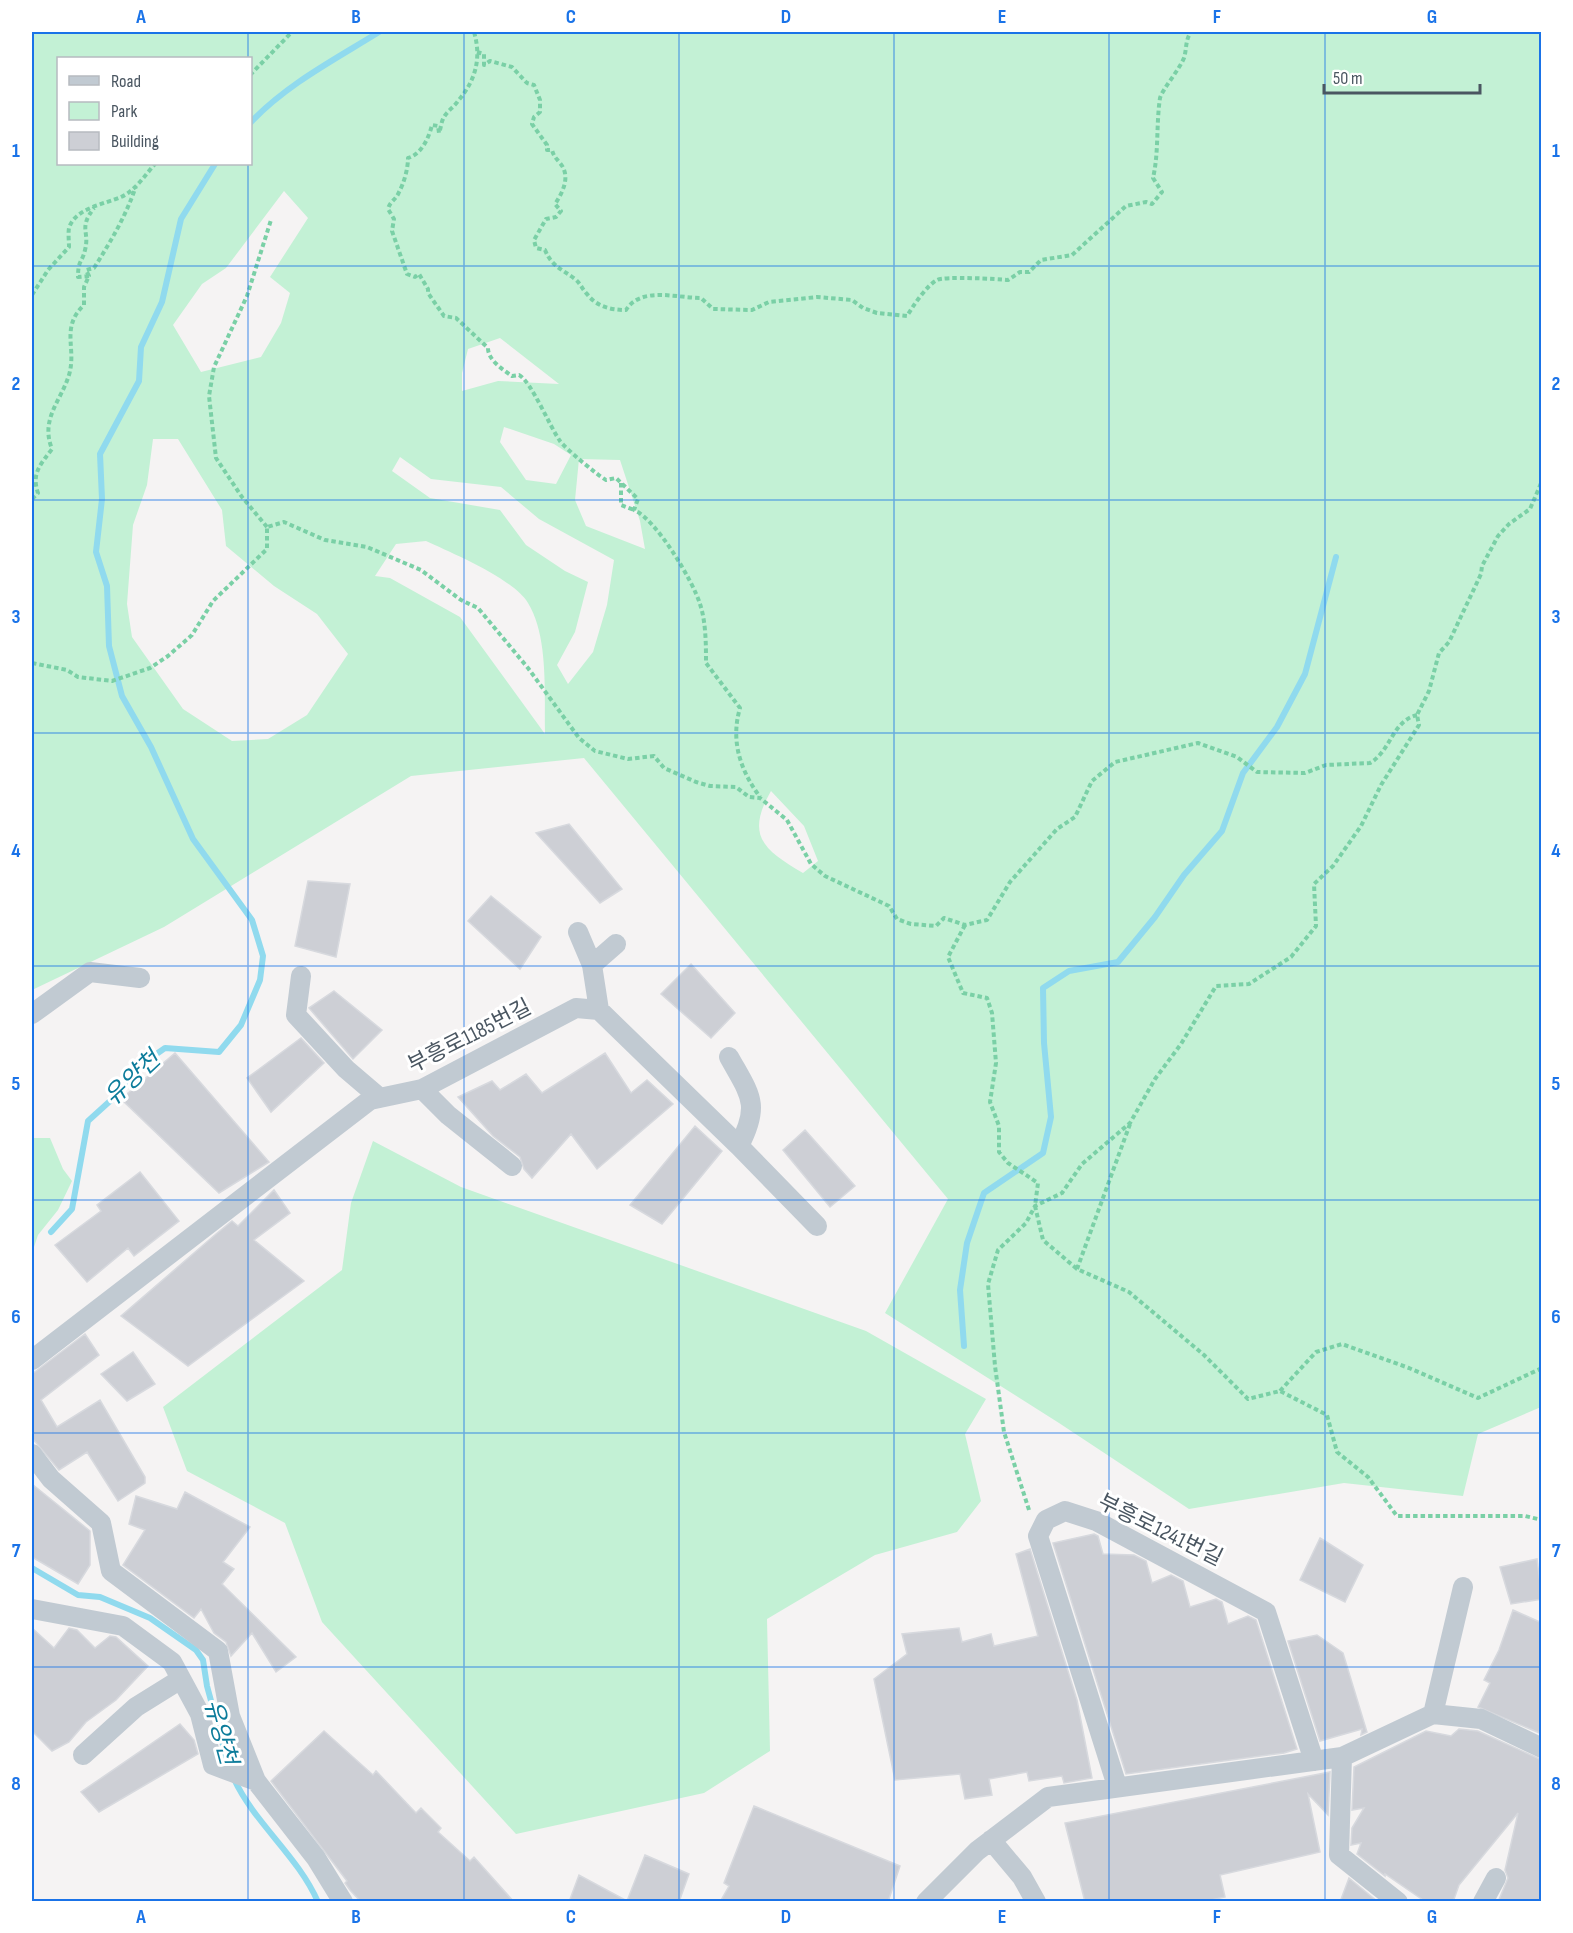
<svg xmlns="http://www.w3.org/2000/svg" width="1573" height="1933" font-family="'Sofia Sans Condensed','Noto Sans KR',sans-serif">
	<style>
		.green { fill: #c3f1d5; fill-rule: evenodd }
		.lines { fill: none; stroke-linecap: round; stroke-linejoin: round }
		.stream { stroke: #90daee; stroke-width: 6 }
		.building { fill: #cdcfd5; stroke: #d7d9de; stroke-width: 1.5 }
		.path { stroke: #7ad0a6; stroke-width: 4; stroke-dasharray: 4.5 3; stroke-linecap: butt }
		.minor { stroke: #c1cad2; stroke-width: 20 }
		.grid { fill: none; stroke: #1a73e8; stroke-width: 1.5; stroke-opacity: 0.55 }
		.labels { text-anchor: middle; stroke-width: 6; stroke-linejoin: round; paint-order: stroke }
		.street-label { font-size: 22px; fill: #4a5661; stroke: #fff }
		.water-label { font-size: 24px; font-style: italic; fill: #0c7c9b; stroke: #fff }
		.neatline { fill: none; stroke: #1a73e8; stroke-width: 2 }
		.grid-label { font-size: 20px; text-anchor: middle; font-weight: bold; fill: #1a73e8 }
	</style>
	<rect width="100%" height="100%" fill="#f5f3f3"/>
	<!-- green -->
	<path class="green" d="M32 32H1541V1407L1478 1434 1463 1496 1344 1483 1189 1509 1059 1423 885 1313 948 1199 584 758 411 776 164 927 32 990ZM58 58H250V164H58ZM284 191 308 218 270 277 290 293 281 323 261 357 201 372 173 325 202 284 226 268ZM500 338 559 384 498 381 462 391V373L468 349ZM504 427 554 444 571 455 556 484 526 480 500 442ZM153 439H178L222 510 226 546 274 586 317 614 348 654 307 715 268 739 232 741 183 709 132 637 127 604 133 525 147 485ZM400 457 431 479 501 487 539 519 614 560 607 605 593 652 568 684 557 665 575 632 588 582 565 571 526 545 500 510 430 498 392 471ZM579 459 620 460 640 521 645 549 586 526 575 500ZM426 541C452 553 514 579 528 603 549 637 544 696 545 734L460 617 390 578 375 576 396 544ZM771 791 804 826 818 861 803 873C764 850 745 836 771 791Z
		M32 1138H50L63 1169 72 1181 58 1210 38 1235 32 1253Z
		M373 1141 461 1187 866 1331 986 1399 965 1434 981 1501 957 1532 875 1555 767 1619 770 1751 704 1793 516 1834 322 1622 285 1523 187 1471 163 1407 342 1270 351 1203Z"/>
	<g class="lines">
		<!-- stream -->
		<path class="stream" d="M250 123C287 84 334 60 379 32
			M51 1232 72 1209 88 1121 120 1092 145 1062 165 1048 219 1052 241 1025 260 980 263 956 252 920 193 839 151 747 122 696 109 646 107 586 96 552 102 499 100 454 139 381 141 347 162 302 181 219 215 164
			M964 1346 960 1290 967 1243 984 1193 1043 1153 1051 1117 1044 1043 1043 988 1069 971 1118 962 1155 917 1184 875 1222 831 1243 773 1277 727 1305 674 1336 557
			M32 1568 78 1595 100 1597 150 1618 196 1650 203 1660 207 1686 229 1767
			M234 1779C255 1824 298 1856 318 1902"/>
	</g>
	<!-- building -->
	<path class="building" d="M569 824 622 889 600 903 536 833Z
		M308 881 350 884 336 957 295 946Z
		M491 896 541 937 520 969 468 921Z
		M691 964 735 1013 711 1038 661 994Z
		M334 991 382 1030 353 1059 309 1008Z
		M301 1038 324 1063 271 1112 247 1078Z
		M175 1053 269 1162 219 1193 121 1099Z
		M605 1053 631 1093 647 1080 673 1104 597 1169 571 1134 532 1178 524 1169 520 1157 493 1136 458 1097 492 1081 500 1090 526 1074 542 1093Z
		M695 1126 722 1151 662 1224 630 1205Z
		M805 1130 855 1186 830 1207 783 1150Z
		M140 1172 179 1221 134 1256 128 1248 87 1282 55 1245 101 1211 97 1205Z
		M274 1190 290 1213 254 1240 304 1281 188 1366 121 1316 216 1234 232 1221 238 1226Z
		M85 1334 99 1355 41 1400 57 1427 100 1400 145 1477V1483L118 1501 87 1452 59 1470 32 1438V1374Z
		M133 1352 155 1384 127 1401 101 1374Z
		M32 1484 90 1531V1565L78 1584 32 1557Z
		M185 1492 250 1527 223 1562 234 1569 222 1584 296 1657 276 1672 252 1633 231 1656 226 1642 214 1633 201 1609 194 1618 123 1565 145 1530 129 1524 136 1496 177 1509Z
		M1094 1534 1098 1536 1103 1554 1134 1555 1146 1561 1152 1583 1171 1575 1183 1581 1190 1607 1216 1599 1222 1602 1228 1624 1248 1616 1256 1620 1297 1749 1284 1753 1126 1774 1053 1543Z
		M1320 1538 1363 1565 1345 1602 1300 1580Z
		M1030 1549 1077 1700 1092 1778 1064 1783 1062 1776 1029 1781 1027 1772 989 1779 992 1795 965 1799 960 1774 895 1780 874 1679 907 1654 902 1634 959 1628 962 1642 991 1634 994 1646 1038 1636 1016 1554Z
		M1537 1559 1542 1599 1511 1604 1500 1567Z
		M1513 1610 1542 1623V1734L1478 1707 1490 1683 1484 1680 1499 1650Z
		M32 1628 54 1648 69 1628 77 1630 95 1648 110 1636 116 1637 148 1666 116 1700 86 1722 69 1742 52 1751 32 1731Z
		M1317 1635 1343 1653 1367 1732 1361 1735 1362 1729 1320 1741 1288 1641Z
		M180 1724 194 1740 198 1754 99 1812 81 1792Z
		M1459 1729 1478 1731 1542 1760V1902H1498L1508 1878 1505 1870 1518 1813 1459 1885 1453 1902H1426L1385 1874V1876L1357 1854 1361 1843 1351 1845 1352 1828 1364 1808 1352 1810 1354 1767 1426 1731 1451 1736Z
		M324 1731 373 1775 376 1771 416 1813 421 1808 441 1828 438 1832 470 1861 474 1857 514 1902H361L350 1890 345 1883 347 1881 271 1781Z
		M1330 1772 1328 1815 1308 1794 1320 1852 1220 1875 1225 1897 1202 1902H1085L1065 1823Z
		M754 1806 900 1866 888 1902H720L729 1886 724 1883Z
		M645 1855 689 1874 679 1902H569L579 1875 627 1901Z
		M1349 1878 1378 1902H1340Z"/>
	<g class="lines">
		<!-- path -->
		<path class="path" d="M474 32C482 59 475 81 458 101 454 107 446 112 443 119 441 123 441 128 439 133L438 126 432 125C429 137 422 154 408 158 408 169 404 183 399 192 396 200 390 201 388 209L394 219 392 231 407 274 415 277 419 274 428 289V293L444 316 456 318 488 348C488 360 502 369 512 376L519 375C531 381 550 427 560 441 565 448 597 475 606 480L616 478 638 499 634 510C656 519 693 581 700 604 706 622 706 645 706 663L740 708C730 742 741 771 760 797
			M477 52 484 54V65L490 61 512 67 527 83 534 85 540 100V112L534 117 532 124 547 145V150H552C554 157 556 158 560 163 571 176 563 192 555 204L561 211 556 217 546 219 534 240 536 248 545 250C552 267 562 269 575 279 581 284 582 289 587 294 597 307 611 310 626 310 641 286 677 298 701 298L713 309 752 310 769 302 817 297 852 300 863 308 877 313 907 316C913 306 927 285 937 280 944 276 998 279 1008 280L1020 272H1029L1041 260 1072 255 1126 206 1146 202 1152 204 1162 192 1153 178C1159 152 1156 125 1160 98 1162 90 1179 70 1184 58 1187 48 1185 41 1191 32
			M250 75 292 32
			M89 276 78 277C78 260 82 263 85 250 90 231 78 229 94 208
			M32 295 48 270 69 247C69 242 68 233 69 228 75 208 105 204 121 197 135 191 145 175 155 164
			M621 483V505L634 510
			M32 499 38 493C31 473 41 464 52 449 40 419 61 401 69 375 77 348 60 328 84 305V287L89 276 86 270 94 268C111 241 126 216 136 186
			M267 527 242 497 216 458 209 396 214 367 247 296 271 220
			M32 663 67 670 78 677 112 681 150 668 168 656 192 635 213 601 267 549V527L284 522 325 540 367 547 421 570 461 600 478 608 528 668 579 738 595 751 628 759 654 756 664 768 696 782 710 786 736 787 749 797 760 798 787 820 811 864 825 876 889 906 897 919 911 924 936 926 944 918 965 925 987 920 1010 882 1057 829 1075 817 1092 781 1115 762 1198 743 1237 757 1257 772 1305 773 1326 765 1370 763C1391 751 1392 721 1417 715
			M965 925 948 957 963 993 987 998 992 1013 996 1063 990 1102 999 1126V1152L1008 1163 1038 1183 1035 1206 1043 1240 1077 1269
			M1130 1124 1077 1269 1129 1292 1204 1355 1248 1399 1280 1391 1327 1415 1337 1452 1368 1477 1397 1516H1525L1542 1520
			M1280 1391 1316 1352 1342 1344 1409 1368 1478 1398 1542 1368
			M1029 1510 1004 1432 995 1366 988 1284 998 1250 1026 1223 1035 1206 1062 1193 1082 1164 1130 1123 1155 1079 1181 1044 1216 986 1249 984 1291 957 1316 926 1314 884 1333 866 1361 826 1381 785 1419 725 1417 715 1429 691 1439 653 1449 642 1481 574 1482 566 1498 536 1509 524 1530 509 1542 481"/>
		<!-- minor -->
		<path class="minor" d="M578 932 592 965 599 1010
			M592 965 616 944
			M301 976 296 1015 346 1069 380 1098
			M32 1014 90 972 140 978
			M729 1057C750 1095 761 1104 739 1146
			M422 1089 448 1115 512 1166
			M32 1360 370 1100 422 1089 576 1008 599 1010 739 1146 817 1226
			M32 1454 51 1479 101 1523 111 1571 218 1651 230 1716 256 1781 316 1858 343 1902
			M32 1609 123 1626 172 1662 200 1714 213 1765 256 1781
			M1433 1714 1481 1719 1542 1748
			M83 1755 136 1707 181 1679
			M1342 1757 1339 1855 1398 1902
			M1117 1786 1038 1536 1046 1520 1065 1511 1096 1521 1266 1612 1314 1761
			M991 1840 1022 1877 1036 1902
			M926 1902 977 1851 1048 1797 1342 1757 1433 1714 1463 1587
			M1483 1902 1496 1878"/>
	</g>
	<!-- grid -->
	<path class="grid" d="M248 32V58M464 32V1902M679 32V1902M894 32V1902M1109 32V1902M1325 32V1902M248 164V1902M32 266H1542M32 500H1542M32 733H1542M32 966H1542M32 1200H1542M32 1433H1542M32 1667H1542"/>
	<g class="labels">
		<!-- street labels -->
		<g class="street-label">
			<text transform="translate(469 1035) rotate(-27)" y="8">부흥로1185번길</text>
			<text transform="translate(1161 1529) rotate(26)" y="8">부흥로1241번길</text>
		</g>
		<!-- water labels -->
		<g class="water-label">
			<text transform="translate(132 1078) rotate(-43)" y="8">유양천</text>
			<text transform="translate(221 1732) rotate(75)" y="8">유양천</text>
		</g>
	</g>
	<!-- border -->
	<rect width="1573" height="1933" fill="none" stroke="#ffffff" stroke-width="66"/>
	<!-- legend -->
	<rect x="57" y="57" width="195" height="108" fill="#ffffff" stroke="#b7bbc0" stroke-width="1.5"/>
	<rect x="69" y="76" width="30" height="9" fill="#c1cad2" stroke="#b7bbc0" stroke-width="1.5"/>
	<text x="111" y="87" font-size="18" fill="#4a5661">Road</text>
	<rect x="69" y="102" width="30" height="18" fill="#c3f1d5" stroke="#b7bbc0" stroke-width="1.5"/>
	<text x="111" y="117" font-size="18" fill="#4a5661">Park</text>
	<rect x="69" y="132" width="30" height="18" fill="#cdcfd5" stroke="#b7bbc0" stroke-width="1.5"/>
	<text x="111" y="147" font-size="18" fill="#4a5661">Building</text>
	<!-- scale -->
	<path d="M1324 84v9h156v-9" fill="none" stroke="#4a5661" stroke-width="3"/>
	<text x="1333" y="84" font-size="18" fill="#4a5661" stroke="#ffffff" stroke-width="4.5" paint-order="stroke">50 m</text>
	<rect x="33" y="33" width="1507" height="1867" class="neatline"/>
	<g class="grid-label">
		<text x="141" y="23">A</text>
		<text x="356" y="23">B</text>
		<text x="571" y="23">C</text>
		<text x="786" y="23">D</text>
		<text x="1002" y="23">E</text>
		<text x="1217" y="23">F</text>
		<text x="1432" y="23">G</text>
		<text x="16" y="157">1</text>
		<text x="1556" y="157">1</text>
		<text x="16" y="390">2</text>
		<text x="1556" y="390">2</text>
		<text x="16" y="623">3</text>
		<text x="1556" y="623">3</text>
		<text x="16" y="857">4</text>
		<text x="1556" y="857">4</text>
		<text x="16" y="1090">5</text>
		<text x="1556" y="1090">5</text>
		<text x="16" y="1323">6</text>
		<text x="1556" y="1323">6</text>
		<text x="16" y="1557">7</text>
		<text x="1556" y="1557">7</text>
		<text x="16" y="1790">8</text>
		<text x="1556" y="1790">8</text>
		<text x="141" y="1923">A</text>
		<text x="356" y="1923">B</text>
		<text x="571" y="1923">C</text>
		<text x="786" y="1923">D</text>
		<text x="1002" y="1923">E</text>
		<text x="1217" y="1923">F</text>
		<text x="1432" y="1923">G</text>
	</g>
</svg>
